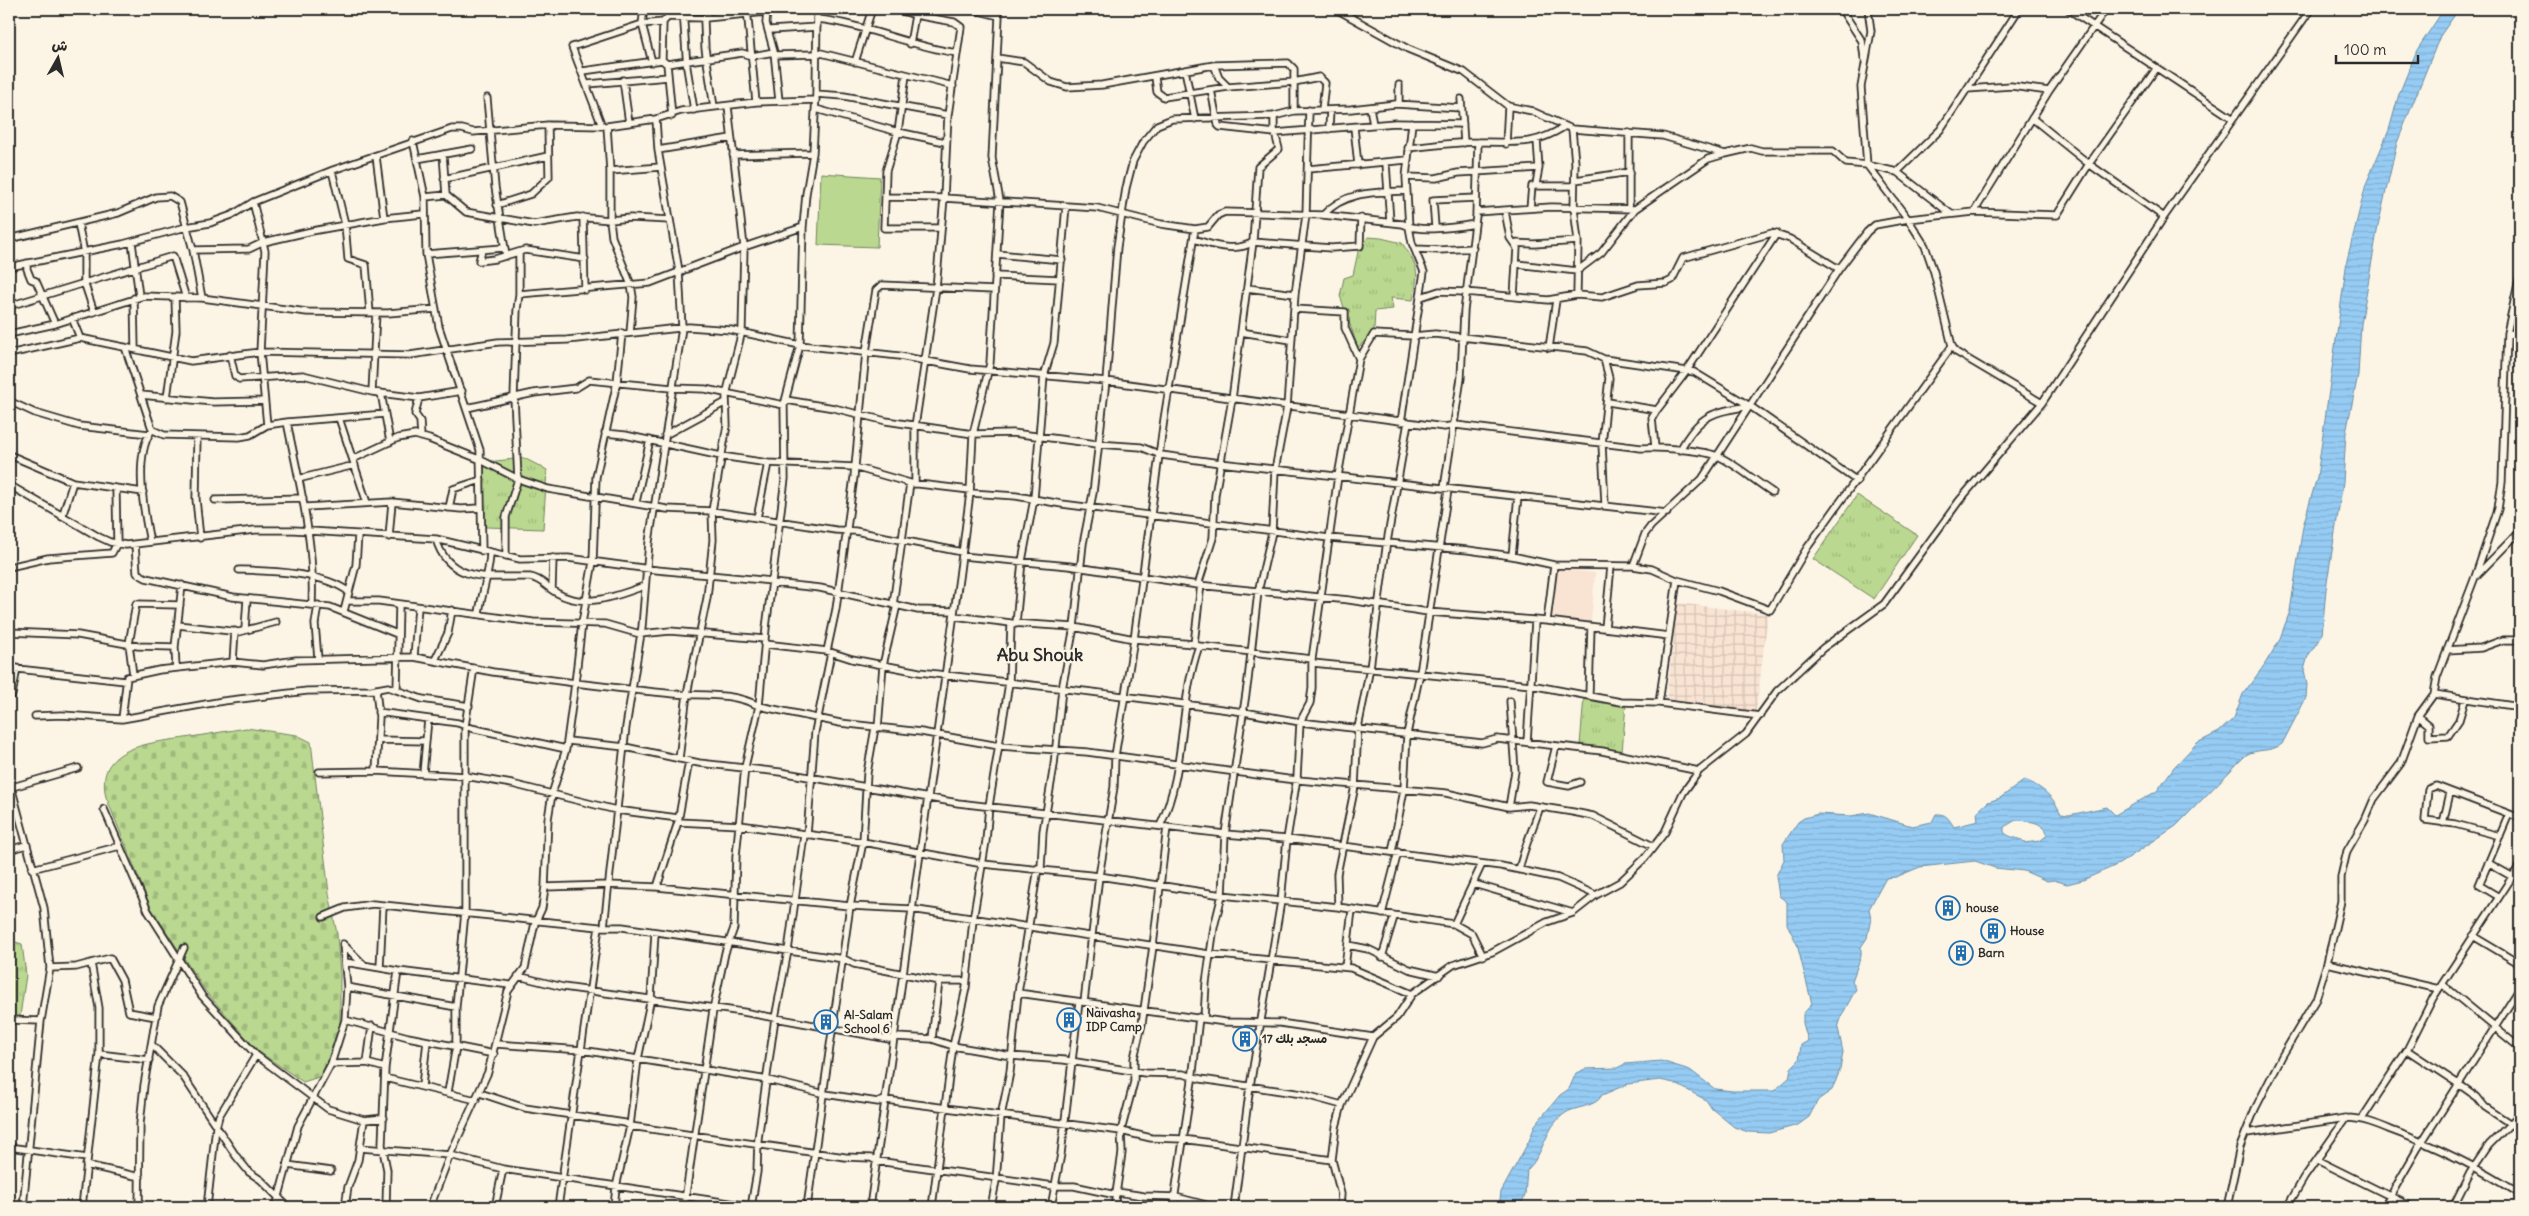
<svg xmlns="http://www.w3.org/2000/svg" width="2529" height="1216" font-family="Delius,'Playpen Sans Arabic',sans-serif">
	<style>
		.built { fill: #f9e3d3 }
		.industrial { fill: url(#industrial-grid) }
		.grass { fill: url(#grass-tufts); stroke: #72825e }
		.cemetery { fill: url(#cemetery-stones); stroke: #72825e }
		.garden { fill: #bad890; stroke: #72825e }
		.water { fill: url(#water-rules); stroke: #6b8ca4; fill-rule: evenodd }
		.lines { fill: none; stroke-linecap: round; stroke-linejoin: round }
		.minor-casing { stroke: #2b2b2b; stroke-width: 9 }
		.minor { stroke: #fcf5e5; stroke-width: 5.5 }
		.labels { text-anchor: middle; stroke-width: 4.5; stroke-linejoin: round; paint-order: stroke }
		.poi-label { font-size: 12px; font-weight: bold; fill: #2b2b2b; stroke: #fcf5e5; text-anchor: start }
		.district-label { font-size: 18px; font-weight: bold; fill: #2b2b2b; stroke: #fcf5e5 }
	</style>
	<defs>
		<pattern id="industrial-grid" width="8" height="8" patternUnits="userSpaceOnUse" patternTransform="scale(1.25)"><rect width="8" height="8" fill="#f9e3d3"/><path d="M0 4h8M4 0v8" fill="none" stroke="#d6c3b5"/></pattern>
		<pattern id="grass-tufts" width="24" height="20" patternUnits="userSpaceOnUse" patternTransform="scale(1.25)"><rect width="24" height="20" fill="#bad890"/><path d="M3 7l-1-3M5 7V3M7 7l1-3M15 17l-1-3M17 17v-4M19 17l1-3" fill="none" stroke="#a0ba7c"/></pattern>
		<pattern id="cemetery-stones" width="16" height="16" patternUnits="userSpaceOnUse" patternTransform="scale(1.25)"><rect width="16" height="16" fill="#bad890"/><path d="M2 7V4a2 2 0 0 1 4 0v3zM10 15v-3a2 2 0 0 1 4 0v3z" fill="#a0ba7c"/></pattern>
		<pattern id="water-rules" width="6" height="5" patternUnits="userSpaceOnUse" patternTransform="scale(1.25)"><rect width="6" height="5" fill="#96ccf4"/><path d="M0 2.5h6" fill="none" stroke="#81afd1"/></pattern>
	</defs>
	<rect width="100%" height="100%" fill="#fcf5e5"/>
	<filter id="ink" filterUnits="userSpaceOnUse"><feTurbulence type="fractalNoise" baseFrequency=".02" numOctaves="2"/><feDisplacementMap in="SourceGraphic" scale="10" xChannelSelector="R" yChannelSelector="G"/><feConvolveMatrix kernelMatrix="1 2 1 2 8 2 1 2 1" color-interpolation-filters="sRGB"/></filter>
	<g filter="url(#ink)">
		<!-- built -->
		<path class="built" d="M1557 569 1595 573 1591 622 1553 618Z"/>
		<!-- industrial -->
		<path class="industrial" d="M1678 603 1768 614 1756 712 1666 701Z"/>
		<!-- grass -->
		<path class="grass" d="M1368 237 1381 238 1402 243C1419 267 1419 272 1413 300L1391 298 1393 309 1375 311 1374 330 1358 348 1340 296 1344 278 1353 275 1358 252Z
			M524 458 547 470 543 529 486 527 478 514 477 463Z
			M1857 495 1917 535 1874 599 1813 559Z
			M1584 697 1626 704 1622 752 1580 745Z
			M9 940 22 944 26 975 20 1016 9 1018Z"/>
		<!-- cemetery -->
		<path class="cemetery" d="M2518 342H2520V382L2516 370Z
			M246 728 297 735 311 742 329 893 337 934 340 975V1025L324 1069 319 1077 303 1082 258 1051 206 992 151 908 106 797C94 747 149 743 185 738 205 735 226 731 246 728Z"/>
		<!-- garden -->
		<path class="garden" d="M821 173 880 177 877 247 818 245Z"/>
		<!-- water -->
		<path class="water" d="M2444 9H2459L2440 36 2397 143 2378 226 2361 324 2358 375 2346 433 2343 482 2326 589 2322 635 2308 656 2304 670 2307 684 2306 698 2282 744C2270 753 2257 748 2246 755L2176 826 2119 864 2083 880 2067 884 2054 880 2047 881 2024 871 1995 868 1975 861 1920 867 1896 877 1886 878 1869 909 1871 918 1867 938 1861 947V956L1852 981 1856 989 1842 1015 1838 1028 1843 1052 1840 1070 1832 1090 1818 1100 1809 1117 1798 1125 1769 1133 1748 1132 1734 1127 1712 1109 1706 1100 1674 1083 1660 1080 1628 1084 1602 1095C1596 1108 1574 1106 1564 1114 1545 1127 1544 1155 1527 1170L1525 1195 1520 1207H1499L1501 1192 1529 1141 1535 1125 1560 1095 1569 1089 1576 1073 1585 1069 1617 1068 1625 1064 1661 1061 1690 1070 1715 1089 1733 1091H1774L1789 1078 1791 1068 1799 1060 1801 1045 1808 1041 1803 1023V1014L1812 1004 1797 944 1787 924V902L1779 896 1776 876 1784 860 1783 844 1798 822 1804 818 1818 814 1851 816 1869 813 1912 826 1932 822 1936 814C1946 813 1949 819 1954 827L1978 821 1977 812 1988 802 2000 798 2025 780C2043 788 2053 796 2061 814L2069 815 2107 807 2115 815 2157 791 2174 767 2197 743 2219 732 2234 718 2243 694 2263 667 2279 641 2290 611 2303 526 2317 477 2347 260 2366 184 2389 130 2399 94 2417 50ZM2016 820C2028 821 2041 821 2047 832L2046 836 2040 841 2024 843C2018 836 2010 839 2004 832V827Z"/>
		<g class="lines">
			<!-- minor casing -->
			<g class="minor-casing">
				<path id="minor" d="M644 9 642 24 652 62
					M667 9 668 17 663 22 662 60 667 64 672 116
					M683 9 687 68 694 110
					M706 9 707 17
					M747 9 756 102
					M767 9 766 23 774 52 779 101
					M896 9 915 15 954 22 961 27 948 115 944 198 936 288 915 426V484
					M1336 9 1408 49 1464 72 1508 106 1532 111 1572 129 1663 136 1725 154
					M1841 9 1862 41 1864 58
					M1868 9 1871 31 1861 87 1867 165 1908 219 1925 246 1934 272 1952 346 1956 352 2042 403
					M2068 9 2232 118
					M668 17 706 18 767 12
					M706 18 704 20 705 48 714 107
					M817 19C864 24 909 46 957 53
					M770 30 817 27
					M910 44 915 15
					M817 52 953 86
					M775 55 817 54
					M997 58 1024 62 1051 82 1067 87 1102 85 1214 65 1288 63 1294 69V111
					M855 62 872 9
					M667 64 742 53 752 56 774 52
					M1214 65 1219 78 1228 87
					M1185 70 1195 119
					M583 71 662 60
					M906 75 898 132 886 171 884 228H941
					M1155 77 1157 92 1164 97 1228 87 1294 82 1319 77 1325 83 1322 110
					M623 80 629 123
					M588 84 668 77
					M1967 89 2019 9
					M1211 90 1218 125 1220 127 1275 133 1395 123 1463 124
					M816 94 844 96 948 115
					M487 98 495 187 506 256
					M1461 99 1464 143
					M1399 104V85
					M1370 107 1373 125
					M816 109 898 132 945 142
					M2032 118 2089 164 2164 217
					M602 126 572 47 642 24 663 22
					M607 126 610 171V220L612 237 631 285 633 297 630 333
					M1354 127 1358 165
					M1329 129 1330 110
					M1572 129 1575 163 1574 208 1578 241 1577 295
					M1274 131V116
					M413 141 425 197 426 254 439 327 480 450 482 551
					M1506 144 1508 106
					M1408 148C1431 146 1455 142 1478 142 1514 141 1530 148 1564 127
					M658 150 731 138
					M443 154 446 195
					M733 155 813 153
					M376 156 384 218
					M417 159 472 149
					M1386 163 1390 222
					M1308 169 1407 160
					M332 171 345 224 348 259 366 265 370 313
					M610 171 661 167
					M1897 172 1940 130 1967 89 2011 86 2049 91
					M1406 177 1436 178 1458 173 1539 168
					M444 179 548 156
					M1575 180 1630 172
					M1536 184 1539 168 1537 140
					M425 197 446 195 466 212 534 224 577 217 610 220 630 218 670 220
					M885 197 944 198 1097 208 1161 224 1195 229 1208 227 1218 215 1225 212 1323 215 1403 224C1420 233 1456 227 1475 224
					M253 202 265 251 260 352 267 425
					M497 205 531 194 549 177 548 125
					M1530 208 1532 186H1573
					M1629 208V133
					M1505 211 1510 238 1517 248 1514 296
					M1476 212 1551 207 1635 209 1708 159 1725 154 1751 148 1762 151H1833L1846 163 1867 165 1897 172 1951 214
					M1974 212 2049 91 2106 9
					M1323 215C1345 191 1375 192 1406 191
					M583 217 585 290
					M78 223 84 253V282L94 312
					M1435 227 1433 200 1476 198
					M9 239 118 213 156 197 170 196 180 202 193 250 202 298
					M1194 239C1211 245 1236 253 1253 242L1331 248 1360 246 1361 218
					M132 242 139 296
					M1514 243 1534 244 1578 241
					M1415 249 1440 250 1473 248
					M193 250 249 249 264 242 312 231 384 218 423 214
					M482 250 479 261 495 259 525 250 585 259
					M426 254 503 248
					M997 254 1062 260
					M27 263V269L31 279 36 281 55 324
					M1517 264 1577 271 1601 253 1635 209
					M9 267 123 244 186 227 210 223 232 215 253 202 333 170 452 129H462L473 132 548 125 607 126 656 119 681 111 714 107 756 102 816 100
					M995 276 1060 279
					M1247 288 1295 294
					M519 294 650 283 744 247 803 227
					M1421 297 1439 291 1466 292 1548 300 1577 295 1602 297 1638 285 1666 283 1672 280 1683 258 1772 233 1790 239 1839 269
					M134 298 135 349
					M9 306 173 256 186 298
					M1294 309 1345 312V328L1359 359
					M72 318 80 338
					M1241 332 1291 340
					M2507 333 2520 335
					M9 334 55 324 144 296 202 298 307 312 388 313 436 309
					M125 347 151 426 153 430 164 435 239 437 250 435 267 425 287 422 385 414
					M1549 348 1556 300
					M9 354 80 338 191 361 260 352 410 355 498 342 567 340 689 327 731 330 800 345 899 356 970 369 1106 381 1444 427 1456 425 1641 448C1658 447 1705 450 1720 457 1738 466 1755 481 1772 492
					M230 355 235 376 239 379 303 375 372 392 419 398 462 391
					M1604 359 1609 378 1602 444 1605 504
					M372 392 376 313
					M381 393 390 442
					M141 395 213 402 264 401
					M167 398 176 331 175 297
					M419 398 415 414 420 421 421 437
					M786 400 834 408 886 421 973 434 1013 433 1097 444 1141 447 1161 455 1220 463 1667 513
					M9 401 35 413 79 426 149 434
					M1608 402 1657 410
					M467 408 534 393 576 388 589 380 672 388 705 389 784 405
					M339 418 367 503
					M287 422C299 482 315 542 312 604
					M1401 422 1424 272 1412 243 1409 227 1406 177 1412 123
					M150 433C134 459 144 513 150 542
					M605 433 625 435 721 456 768 463 854 467 910 483 970 490
					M665 435 726 402
					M197 436 196 499 200 538
					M1655 447 1652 418 1657 410 1686 372 1777 233
					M1680 450C1699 415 1712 412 1750 406
					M12 456 73 482 143 492
					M353 459 398 438 415 435 429 439 481 460 518 479 548 489 667 509 712 511 836 530 855 531 962 552
					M298 479 355 465
					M9 485 99 537 110 542 126 545 255 530H294L436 539 520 559 568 558 657 570 772 581
					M1444 488 1461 378 1464 311 1476 216 1478 142
					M970 493 1016 496 1062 504 1329 538 1468 550 1512 556 1554 565 1633 566 1652 569 1677 580 1719 591 1770 610 1807 548 1952 346
					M215 500 303 498
					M636 502 650 440
					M306 507 392 502 461 509 481 508
					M449 508 453 489 481 480
					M62 517 73 482
					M757 518 768 463
					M389 537 392 502
					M436 539C449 585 493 576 530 577 542 579 547 588 557 593 584 609 617 596 644 586
					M135 544 137 573 146 578 233 597 330 607 397 634
					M506 556V517L518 479 514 397 517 310 519 294V253
					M962 556 1069 566 1198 585 1349 600 1428 612 1547 621 1669 636
					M1512 556 1518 496
					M1633 566 1645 534 1651 526 1702 479 1839 269 1867 232 1875 225 1908 219 1974 212 2057 215 2089 164 2156 69
					M9 567 48 558 112 553 117 543 116 490
					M239 570C271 571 323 572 349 592
					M2477 575 2520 531
					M772 583 820 588 918 610 954 611
					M1198 585 1213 538 1215 495 1232 399 1253 242 1258 167 1279 149 1275 133
					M552 590 553 558
					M347 601H379L533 622 605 624 640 634 670 631 765 639
					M893 605 910 483
					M344 611 356 565 358 535
					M479 613C482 592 489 575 490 554
					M954 616 1011 623 1074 627 1134 639 1194 644 1199 646 1312 659
					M1547 621 1554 565
					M1016 624 1022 561 1034 499 1044 376 1054 343 1066 206
					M178 625 239 632 276 622
					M1605 628 1611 566
					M245 629 247 599
					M9 632 78 635 138 646 175 647
					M765 644 827 651 852 659 919 672 1092 692 1244 712 1300 722 1482 743 1497 739 1602 751 1699 771
					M1194 644 1201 584
					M2447 650 2481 648 2503 640H2520
					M827 651 836 609 854 477 866 352 876 290 882 285 994 290
					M414 657 418 607
					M318 659 315 624 318 605
					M435 660 448 633 452 610
					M233 662 235 631
					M1313 663 1531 685 1621 702 1659 703 1760 716
					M9 668 125 681
					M176 668 175 647 182 585
					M133 675 129 644 136 604 180 605
					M397 689 399 604
					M2434 694 2520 707
					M12 695 17 668
					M1589 695 1591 627
					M1659 703 1677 580
					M378 712 458 723 471 728 566 749
					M35 716 62 715 122 719 223 701 307 691 372 690 388 687 422 699 469 706
					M2418 716 2429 725V737L2448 736 2459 720 2465 700
					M122 719 127 677 159 670 233 662 263 665 296 660 414 657 493 672 575 683 582 623 593 562 596 477 617 382 622 333
					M878 728 883 665 897 605
					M378 740 426 741
					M568 741 625 747 699 763 780 772 958 803 1225 834 1287 839 1501 866 1558 878 1596 895
					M1527 742 1535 621
					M1556 746 1547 782 1569 786 1580 782
					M679 759 687 694 707 598 713 540 712 511 727 425 726 395 742 331 744 247 728 106
					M376 771 379 717 376 689
					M319 772 376 771 465 776 512 784 616 810 678 818
					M423 774 428 719
					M9 779 44 908 50 968 41 1021 23 1207
					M9 788 78 768
					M1509 807 1515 771 1510 701
					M104 809 148 911 202 996 256 1055 328 1109 364 1120 384 1118
					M678 822 740 825 863 842 983 864 1099 876 1222 895 1338 907 1454 924 1472 934 1483 956
					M2443 823 2450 793
					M1160 826C1187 770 1178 705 1199 646
					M807 835 815 732 831 653
					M2500 836 2455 824 2425 820 2428 789 2436 786 2520 818
					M9 850 26 845
					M1392 852 1404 790 1407 734 1420 673 1448 490
					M2488 863 2513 877
					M1041 868 1043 831 1054 765 1062 689 1074 627 1083 544 1093 493 1106 381 1117 247 1126 188 1133 161 1143 142 1157 125 1172 119 1274 116 1294 111 1351 109 1396 104 1461 108
					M32 869 120 846
					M1519 870C1524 847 1533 829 1540 807
					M1474 884 1573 913
					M545 887 608 885 657 887 850 906 911 909 1209 954 1351 968 1412 994
					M657 887 678 822 689 761
					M2499 897 2479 885 2509 814
					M1338 907 1337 874 1355 786 1358 728 1370 668 1386 548 1408 422
					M1382 914 1398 852
					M323 917 345 908 373 904 599 927H622L844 959 854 964 939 981H966
					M1454 924 1482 864
					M604 927 626 727 642 627 649 542 682 328 679 271 658 150 656 119
					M2473 936 2520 964
					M343 944 363 964
					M1348 945 1368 949 1409 969 1439 976
					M1382 957 1394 917
					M345 962 398 971 510 985
					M2327 963 2439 989
					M1345 967 1352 910
					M50 968 76 967 110 958 122 980 129 1012 156 1017
					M380 968 383 905
					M518 976 563 987 743 1012 889 1039 896 1037 932 1039 953 1046 1011 1056 1064 1060 1145 1073 1183 1074 1201 1079 1302 1094 1342 1105
					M2442 984 2520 1048
					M347 987 456 1007
					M1018 993 1225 1022 1280 1023 1373 1037
					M1084 1002 1099 876 1114 787 1115 756 1134 639 1164 419 1195 229
					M1204 1019 1206 983 1214 927 1222 895 1225 834 1248 680 1258 592 1272 532 1275 470 1287 407 1295 294 1306 215 1309 110
					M9 1020 41 1021
					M345 1020 408 1037 494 1054
					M932 1039 939 981
					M496 1044 582 1050 768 1080 825 1094 878 1102 886 1100 1121 1131 1151 1138 1183 1139 1332 1160
					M152 1045 183 1076 236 1156 249 1172 261 1180 288 1207
					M2407 1050 2460 1085 2477 1097 2485 1107 2520 1130
					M99 1054 149 1060
					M367 1063 372 1026
					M331 1064 367 1063 385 1068
					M385 1078 476 1100
					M422 1086 427 1041
					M448 1092 456 1046V1007L465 912V726L474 668
					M480 1093 525 1108 625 1123 630 1126 845 1157 871 1158 877 1161 1054 1186H1074L1116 1195
					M2362 1119 2407 1050 2433 998 2520 865
					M2247 1133 2346 1118C2362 1118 2377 1124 2391 1130 2438 1147 2478 1167 2520 1194
					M9 1147 87 1158
					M360 1148 450 1155 503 1169 756 1207
					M2317 1160 2412 1207
					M86 1165 140 1177
					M287 1165 331 1171
					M1117 1192 1144 1196 1176 1197 1214 1207
					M82 1207 99 1054V1008L91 963
					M139 1207 140 1124 144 1085 158 1006 184 948
					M207 1207 216 1127 219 1116 256 1055
					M276 1207 298 1126 331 1064 345 1020 347 987 343 944
					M345 1207 348 1187 358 1160 364 1120
					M386 1207 387 1170 382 1145 385 1068 398 971
					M430 1207 450 1155 488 1072 508 991 525 968 535 923 542 908 545 887 548 819 552 794 566 749 575 683C608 687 642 691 675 694 705 696 731 692 759 706L840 723 921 732 999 746 1087 752 1287 779 1446 793 1509 807 1529 805 1573 812 1593 816 1653 846
					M495 1207 503 1169
					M558 1207 599 927
					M614 1207 616 1187 630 1126 638 1059 651 998 655 933
					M684 1207 713 1010 725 953 734 928 736 856 745 767 759 706 766 628 785 479 784 405 800 345 803 227 806 194 813 153 816 94 817 9
					M751 1207 757 1172 758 1139 775 1018 788 951 804 835
					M807 1207 850 906 863 842 867 773 875 728
					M870 1207 959 578 970 493 973 434 990 363 1000 201 992 158 999 16 971 9
					M932 1207 953 1046 966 988 973 920 986 841 989 806 1009 683 1011 623
					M991 1207 996 1181 1001 1116 1010 1072 1018 993 1038 868
					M1051 1207 1061 1154 1079 1002
					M1114 1207 1122 1153 1121 1131 1134 1082V1058L1142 1024 1153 946 1167 827
					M1173 1207 1192 1081 1199 1017
					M1234 1207 1250 1086 1281 901 1287 839 1297 778 1300 722 1310 703 1312 688V659L1338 476 1359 359 1374 334 1413 336 1435 334 1587 351 1604 359 1694 372 1750 406 1857 481
					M1340 1207 1341 1194 1332 1160 1336 1127 1342 1105 1373 1037 1397 1017 1412 994 1453 965 1492 952 1547 922 1573 913 1596 895 1620 882 1645 858 1665 832 1683 793 1699 771 1746 734 1777 691 1823 648 1884 604 1959 501 2042 403 2164 217 2311 9
					M2227 1207 2240 1147 2255 1109 2282 1056 2316 999 2327 963 2341 901V877L2347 851 2365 820 2374 799 2401 763 2418 716 2434 694 2437 677 2475 577 2498 509 2502 482 2507 333 2520 275
					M2287 1207 2304 1178 2346 1118
					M2384 1207 2418 1148 2520 988
					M2453 1207 2470 1173 2489 1145 2520 1114"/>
			</g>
			<!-- minor -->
			<use href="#minor" class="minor"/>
		</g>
	</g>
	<!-- icons -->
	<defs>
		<g id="building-ring" transform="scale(1.25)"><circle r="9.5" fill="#fcf5e5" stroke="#1f6fb2" stroke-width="1.5"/><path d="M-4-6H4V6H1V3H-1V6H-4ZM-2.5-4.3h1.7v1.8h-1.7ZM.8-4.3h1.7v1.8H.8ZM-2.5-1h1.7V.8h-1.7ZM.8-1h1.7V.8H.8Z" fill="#1f6fb2"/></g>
	</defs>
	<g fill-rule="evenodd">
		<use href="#building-ring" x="1948" y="908"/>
		<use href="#building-ring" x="1993" y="931"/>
		<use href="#building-ring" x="1961" y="953"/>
		<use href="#building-ring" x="1069" y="1020"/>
		<use href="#building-ring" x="826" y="1022"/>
		<use href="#building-ring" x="1245" y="1039"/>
	</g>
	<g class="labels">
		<!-- poi labels -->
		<g class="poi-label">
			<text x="1966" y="912">house</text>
			<text x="2010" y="935">House</text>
			<text x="1978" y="957">Barn</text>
			<text x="1086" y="1017">Naivasha<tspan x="1086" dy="14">IDP Camp</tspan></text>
			<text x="844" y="1019">Al-Salam<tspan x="844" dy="14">School 6</tspan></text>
			<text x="1262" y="1043">مسجد بلك 17</text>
		</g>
		<!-- district labels -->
		<g class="district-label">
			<text x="1040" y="661">Abu Shouk</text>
		</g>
	</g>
	<!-- margin -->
	<rect width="2529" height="1216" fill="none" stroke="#fcf5e5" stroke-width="30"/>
	<rect x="15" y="15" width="2499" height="1186" fill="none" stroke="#2b2b2b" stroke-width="2" filter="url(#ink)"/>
	<!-- north arrow -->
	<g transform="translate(58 58) rotate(8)" stroke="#fcf5e5" stroke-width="4" paint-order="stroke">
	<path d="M0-4L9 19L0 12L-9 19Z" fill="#2b2b2b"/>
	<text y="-8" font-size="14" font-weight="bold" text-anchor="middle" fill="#2b2b2b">ش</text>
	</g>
	<!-- scale -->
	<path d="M2336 55v8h82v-8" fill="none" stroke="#2b2b2b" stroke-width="2.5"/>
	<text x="2344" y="55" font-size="15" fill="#2b2b2b" stroke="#fcf5e5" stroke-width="4" paint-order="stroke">100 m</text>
</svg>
